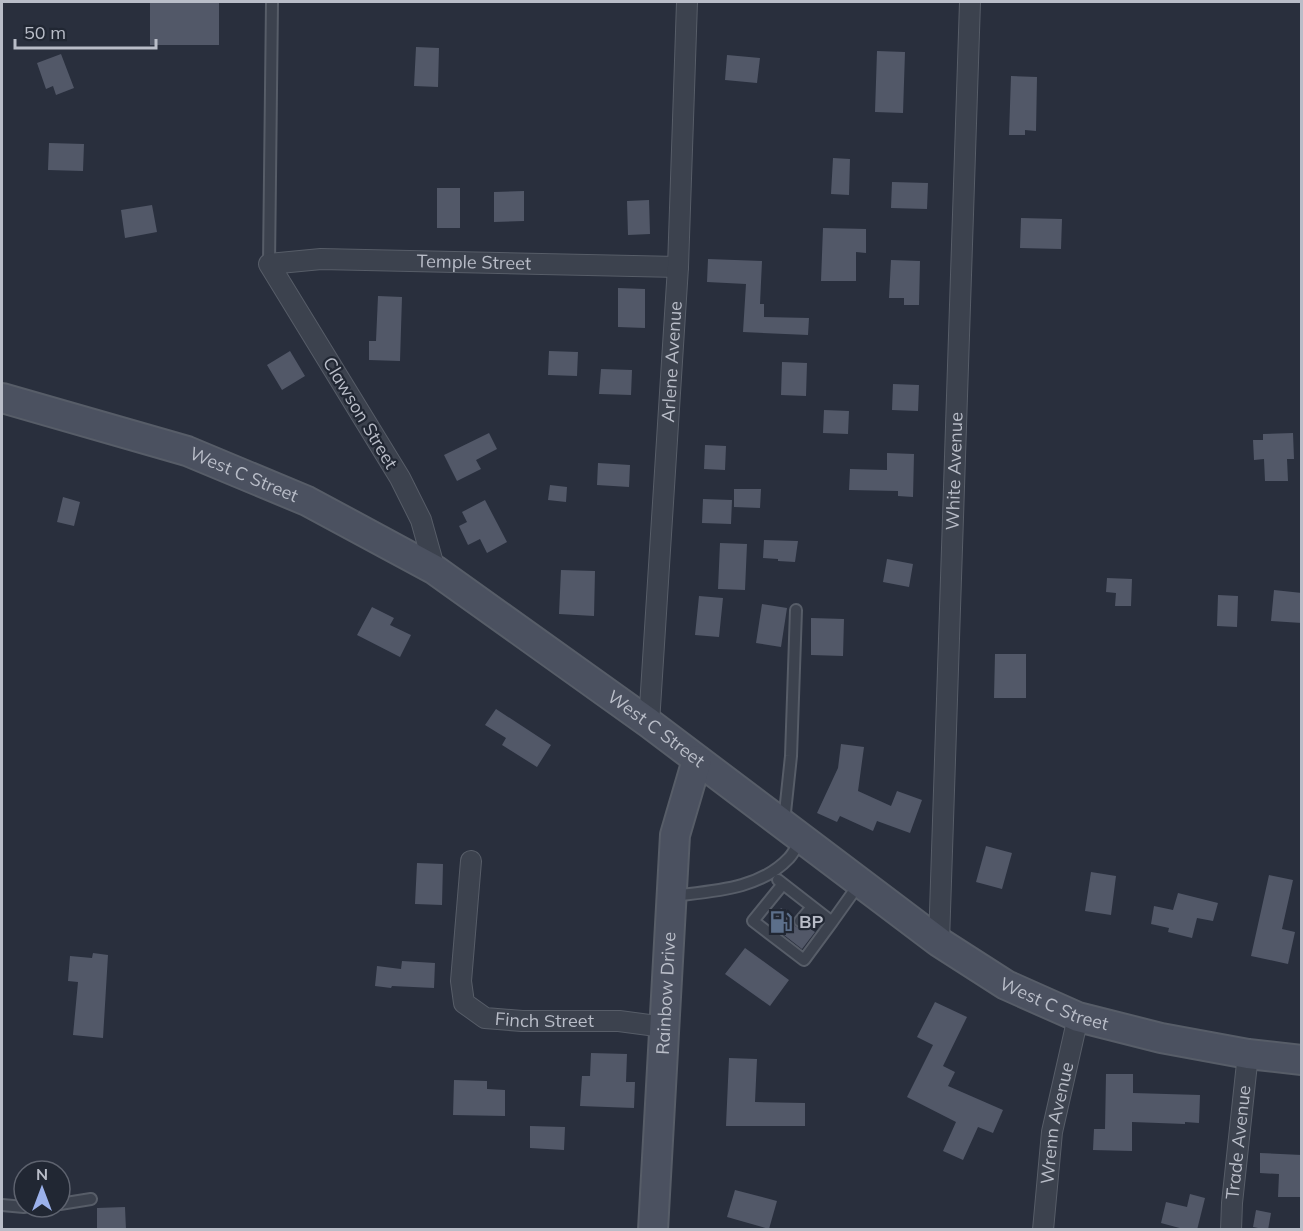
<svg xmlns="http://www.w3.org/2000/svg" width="1303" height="1231" font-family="Mulish,sans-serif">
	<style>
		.building { fill: #525868 }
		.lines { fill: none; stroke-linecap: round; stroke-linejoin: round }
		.lane-casing { stroke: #575d68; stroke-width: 14 }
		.street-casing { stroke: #575d68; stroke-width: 22 }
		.secondary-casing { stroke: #575d68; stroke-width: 32 }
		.lane { stroke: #3c424e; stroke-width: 10 }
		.street { stroke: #3c424e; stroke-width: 20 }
		.secondary { stroke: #4b5160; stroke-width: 28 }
		.labels { text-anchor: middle; stroke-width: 4.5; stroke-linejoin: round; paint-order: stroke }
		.street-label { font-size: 18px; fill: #b9bdc8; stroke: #212733 }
		.poi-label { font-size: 18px; font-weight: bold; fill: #b9bdc8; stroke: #212733; text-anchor: start }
	</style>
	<rect width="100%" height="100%" fill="#292f3d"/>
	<!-- building -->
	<path class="building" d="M150 2H219V45H150Z
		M416 47 439 48 438 87 414 86Z
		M877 51 905 52 903 113 875 112Z
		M61 54 74 88 56 95 53 86 46 89 37 63Z
		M727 55 760 58 757 83 725 80Z
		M1011 76 1037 77 1036 131 1025 130V135H1009Z
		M49 143 84 144 83 171 48 170Z
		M833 158 850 159 849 195 831 194Z
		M892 182 928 183 927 209 891 208Z
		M437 188H460V228H437Z
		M524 191V221L494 222V192Z
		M649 200 650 234 628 235 627 201Z
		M152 205 157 232 125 238 121 210Z
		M1021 218 1062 219 1061 249 1020 248Z
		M823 228 866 229V253L856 252V281H821Z
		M708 259 762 261 760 304H764V317L809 318 808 335 743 332 746 284 707 282Z
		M891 260 920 261 919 305H904V298H889Z
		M618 288 645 289V328L618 327Z
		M378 296 402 297 400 361 369 360V341H376Z
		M290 351 305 376 282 390 267 365Z
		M549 351 578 352 577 376 548 375Z
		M782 362 807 363 806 396 781 395Z
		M601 369 632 370 631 395 599 394Z
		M893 384 919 385 918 411 892 410Z
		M824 410 849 411 848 434 823 433Z
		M489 433 497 449 476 460 481 469 457 481 444 455Z
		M1293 433 1294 459H1287L1288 481H1265L1264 459 1254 460 1253 440H1263V434Z
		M705 445 726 446 725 470 704 469Z
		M887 453 914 454 913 497 898 496V491L849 490 850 469 887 470Z
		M598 463 630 465 629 487 597 485Z
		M550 485 567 487 566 502 548 500Z
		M734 489H761L760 508 734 507Z
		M63 497 80 502 74 526 57 522Z
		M703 499 732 500 731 524 702 523Z
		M485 500 507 542 487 553 480 539 468 545 459 526 467 522 462 512Z
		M764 540 798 541 795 562 778 561V559L763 558Z
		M720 543 747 544 745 590 718 589Z
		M887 559 913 564 909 587 883 582Z
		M561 570 595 571 594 616 559 614Z
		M1107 578 1132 579 1131 606H1115L1116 593 1106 592Z
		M1274 590 1302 593V623L1271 621Z
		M1218 595 1238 596 1237 627 1217 626Z
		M699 596 723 598 719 637 695 635Z
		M762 604 787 608 781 647 756 643Z
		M372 607 394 618 390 625 411 635 400 657 357 635Z
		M811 618 844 619 843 656 811 655Z
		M995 654H1026V698H994Z
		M496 709 551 745 537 767 502 745 506 738 485 725Z
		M841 744 864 747 858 791 891 806 897 791 922 800 910 833 877 821 873 831 840 816 837 822 817 813 838 768Z
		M986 846 1012 853 1002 889 976 882Z
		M417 863 443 864 442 905 415 904Z
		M1091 872 1116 876 1111 915 1085 911Z
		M1269 875 1293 880 1282 929 1295 932 1288 964 1251 956Z
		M1178 893 1218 903 1213 921 1197 918 1192 938 1168 932 1169 928 1151 924 1154 906 1173 910Z
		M781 908 794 917 793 923 796 927 802 928 806 926 815 932 802 949 770 924Z
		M745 948 789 980 770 1006 725 974Z
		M93 953 108 955 103 1038 73 1035 78 982 68 981 70 956 92 958Z
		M402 961 435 963 434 988 392 986 391 988 375 986 377 966 401 969Z
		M935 1002 967 1017 943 1066 955 1072 948 1086 1003 1110 993 1133 978 1127 963 1160 943 1151 956 1122 907 1097 933 1045 917 1037Z
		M591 1053 627 1054 626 1082H635L634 1108 580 1106 582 1076H590Z
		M729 1058 757 1059 755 1102 805 1103V1126H726Z
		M1106 1074H1133V1093L1200 1095 1199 1123 1185 1122V1124L1132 1122V1151L1093 1150 1094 1129H1105Z
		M454 1080 487 1081V1089L505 1090V1116L453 1115Z
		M530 1126 565 1127 564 1150 530 1148Z
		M1260 1153 1302 1155V1197H1278L1279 1174 1260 1173Z
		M735 1190 777 1201 769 1229 727 1217Z
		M1190 1194 1205 1198 1197 1230H1187L1161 1223 1166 1202 1187 1207Z
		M125 1207 126 1230H97V1208Z
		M1256 1210 1271 1213 1268 1230 1253 1227Z"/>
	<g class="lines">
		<!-- lane casing -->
		<g class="lane-casing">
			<path id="lane" d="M269 264 272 2
				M784 822 791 756 796 610
				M778 880 832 922 859 884
				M783 884 753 921 804 960 832 922
				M672 896C712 891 759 890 789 858 794 853 797 845 801 838
				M800 921 812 907
				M60 1204 91 1199
				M2 1205 24 1207"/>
		</g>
		<!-- street casing -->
		<g class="street-casing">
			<g id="street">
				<path id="s1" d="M435 570 421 520 400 478 269 264 321 259 678 267"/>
				<path id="s2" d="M649 723 678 267 687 2"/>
				<path id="s3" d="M471 861 461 981 464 1003 485 1018 522 1021H619L664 1027"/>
				<path id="s4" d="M939 942 970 2"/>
				<path id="s5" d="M1043 1230 1052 1132 1078 1017"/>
				<path id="s6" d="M1231 1230 1232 1203 1248 1054"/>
			</g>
		</g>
		<!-- secondary casing -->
		<g class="secondary-casing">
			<g id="secondary">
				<path id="s7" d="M2 398 187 451 307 501 435 570 649 723 939 942 1006 985 1078 1017 1161 1038 1248 1054 1302 1060"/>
				<path id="s8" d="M653 1230 675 835 697 760"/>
			</g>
		</g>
		<!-- lane -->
		<use href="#lane" class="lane"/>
		<!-- street -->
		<use href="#street" class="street"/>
		<!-- secondary -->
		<use href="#secondary" class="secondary"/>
	</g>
	<!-- icons -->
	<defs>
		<g id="fuel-bare" transform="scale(1.8)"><path d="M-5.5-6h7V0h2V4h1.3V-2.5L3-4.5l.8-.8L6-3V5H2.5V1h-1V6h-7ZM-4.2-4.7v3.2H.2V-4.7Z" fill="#5c6f8a" stroke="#212733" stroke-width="2.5" paint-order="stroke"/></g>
	</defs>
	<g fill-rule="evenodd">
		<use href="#fuel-bare" x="781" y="922"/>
	</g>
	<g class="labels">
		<!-- street labels -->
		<g class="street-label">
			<text dy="6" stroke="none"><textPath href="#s1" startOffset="555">Temple Street</textPath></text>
			<text dy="6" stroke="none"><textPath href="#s2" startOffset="362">Arlene Avenue</textPath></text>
			<text transform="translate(360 413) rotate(59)" y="6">Clawson Street</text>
			<text dy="6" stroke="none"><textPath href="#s4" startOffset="471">White Avenue</textPath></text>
			<text dy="6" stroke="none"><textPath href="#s7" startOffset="254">West C Street</textPath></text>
			<text dy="6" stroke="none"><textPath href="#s7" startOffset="740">West C Street</textPath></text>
			<text dy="6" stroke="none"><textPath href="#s8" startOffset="237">Rainbow Drive</textPath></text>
			<text dy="6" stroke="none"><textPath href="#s7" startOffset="1226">West C Street</textPath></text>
			<text dy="6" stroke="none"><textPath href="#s3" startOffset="228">Finch Street</textPath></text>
			<text dy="6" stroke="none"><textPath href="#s5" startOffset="108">Wrenn Avenue</textPath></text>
			<text dy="6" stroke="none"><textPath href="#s6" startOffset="88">Trade Avenue</textPath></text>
		</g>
		<!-- poi labels -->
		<g class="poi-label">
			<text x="799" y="928">BP</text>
		</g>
	</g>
	<!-- border -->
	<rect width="1303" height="1231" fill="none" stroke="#b9bdc8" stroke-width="6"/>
	<!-- north arrow -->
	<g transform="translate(42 1189)"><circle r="28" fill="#212733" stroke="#5e636f" stroke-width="1.5"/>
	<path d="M0-4.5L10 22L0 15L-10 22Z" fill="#9bb1eb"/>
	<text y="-9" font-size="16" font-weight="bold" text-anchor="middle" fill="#b9bdc8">N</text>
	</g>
	<!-- scale -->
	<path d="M15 39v9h141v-9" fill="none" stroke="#b9bdc8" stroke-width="3"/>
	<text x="24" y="39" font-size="18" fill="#b9bdc8" stroke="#212733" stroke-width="4.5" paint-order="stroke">50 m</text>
</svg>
